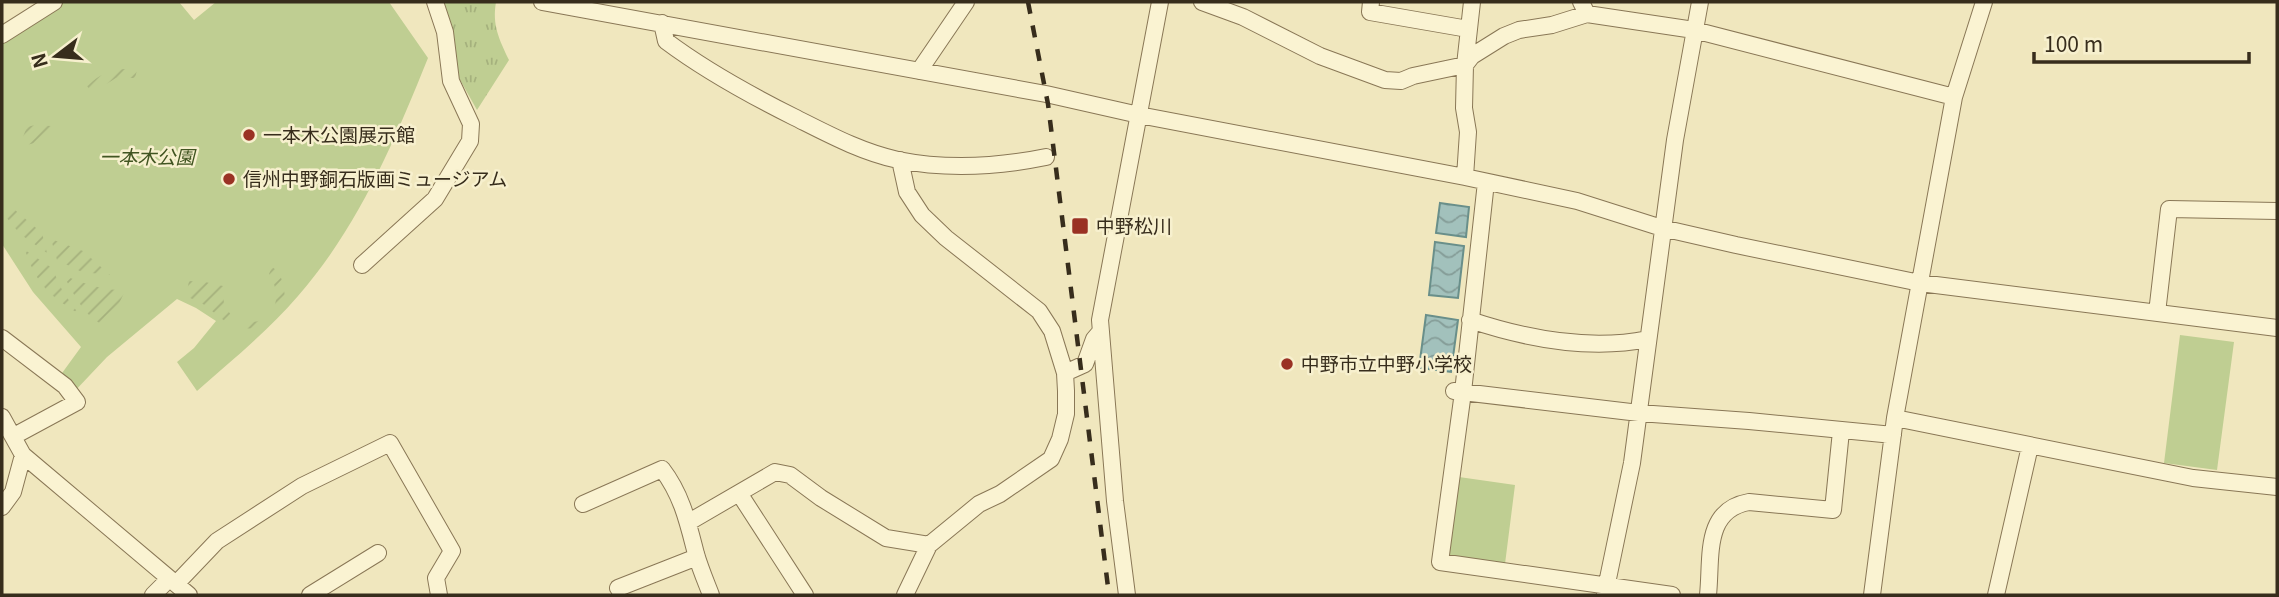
<svg xmlns="http://www.w3.org/2000/svg" width="2279" height="597" font-family="Georgia,'Noto Sans JP',serif">
	<style>
		.grass { fill: url(#grass-tufts) }
		.park { fill: #bfce92 }
		.garden { fill: url(#garden-furrows) }
		.water { fill: url(#water-waves); stroke: #698f8a; stroke-width: 2 }
		.lines { fill: none; stroke-linecap: round; stroke-linejoin: round }
		.minor-casing { stroke: #897756; stroke-width: 18 }
		.minor { stroke: #faf3d2; stroke-width: 16 }
		.rail { stroke: #372d1c; stroke-width: 4.5; stroke-dasharray: 12 12; stroke-linecap: butt }
		.poi-dot { fill: #9a3224; stroke: #f7f0ce; stroke-width: 2.5 }
		.labels { text-anchor: middle; stroke-width: 5; stroke-linejoin: round; paint-order: stroke }
		.poi-label { font-size: 19px; fill: #372d1c; stroke: #f7f0ce; text-anchor: start }
		.park-label { font-size: 19px; font-style: italic; fill: #415521; stroke: #f7f0ce }
	</style>
	<defs>
		<pattern id="grass-tufts" width="24" height="20" patternUnits="userSpaceOnUse" patternTransform="scale(1.75)"><rect width="24" height="20" fill="#bfce92"/><path d="M3 7l-1-3M5 7V3M7 7l1-3M15 17l-1-3M17 17v-4M19 17l1-3" fill="none" stroke="#a5b17d"/></pattern>
		<pattern id="garden-furrows" width="10" height="10" patternUnits="userSpaceOnUse" patternTransform="scale(1.75)"><rect width="10" height="10" fill="#bfce92"/><path d="M-1 1l2-2M0 10L10 0M9 11l2-2" fill="none" stroke="#a5b17d"/></pattern>
		<pattern id="water-waves" width="16" height="10" patternUnits="userSpaceOnUse" patternTransform="scale(1.75)"><rect width="16" height="10" fill="#a2c1bc"/><path d="M0 5q4-4 8 0t8 0" fill="none" stroke="#859d98"/></pattern>
	</defs>
	<rect width="100%" height="100%" fill="#f0e7be"/>
	<!-- grass -->
	<path class="grass" d="M443 2H496C492 25 499 39 509 60L477 110 459 78 452 29Z"/>
	<!-- park -->
	<path class="park" d="M54 2H179L194 20 216 2H389L428 58C394 142 359 226 298 296 268 331 232 360 197 391L177 362 194 348 216 321 196 308 177 299 107 357 72 394 57 380 81 347 33 292 2 244V35Z
		M2180 335 2234 342 2217 470 2164 463Z
		M1459 477 1515 485 1505 564 1448 557Z"/>
	<!-- garden -->
	<path class="garden" d="M125 69 137 70 135 78H116L92 93 87 86C99 75 109 70 125 69Z
		M35 125 51 126C43 138 35 147 20 144L27 127Z
		M15 210 42 233 47 253 20 234 2 212Z
		M51 239 83 251 110 275 82 272 57 260Z
		M25 250 52 268 63 292 78 313C49 296 36 283 25 250Z
		M272 267C284 274 285 292 285 305L260 329 239 328 244 321C275 327 284 296 269 274Z
		M64 276C83 282 106 293 126 289L113 316 104 325C85 318 73 293 64 276Z
		M189 281 205 282 223 286 224 305 231 315 226 322 203 304 186 296Z"/>
	<!-- water -->
	<path class="water" d="M1440 203 1469 207 1466 237 1436 233Z
		M1435 242 1464 246 1458 298 1429 295Z
		M1426 315 1458 320 1451 372 1419 368Z"/>
	<g class="lines">
		<!-- minor casing -->
		<g class="minor-casing">
			<path id="minor" d="M542 2 1046 94 1139 115 1465 177 1577 201 1662 228 1736 245 1920 283 2277 328
				M1202 2 1243 17 1320 56 1385 80 1401 81 1413 76 1465 65 1472 56 1504 36 1519 30 1552 25 1587 14
				M1371 2 1370 12 1468 29
				M1581 2 1587 14 1694 30 1954 97
				M662 23 666 41C706 71 750 95 794 117 828 134 861 152 898 160 948 170 997 167 1046 157
				M2 35 54 2
				M919 71 966 2
				M900 160 907 192 922 215 946 238 1039 311 1052 331 1065 373 1066 391V414L1060 439 1051 459 1000 494 979 504 929 545 905 595
				M1465 177 1468 132 1464 108 1465 65 1472 2
				M1486 182 1463 392 1440 562 1672 595
				M362 265 435 199 470 141 471 124 451 81 445 32 435 2
				M2157 313 2169 209 2277 211
				M1470 320C1527 339 1589 351 1648 339
				M2 338 65 386 77 402 14 436
				M1065 373 1085 364 1094 339 1100 332
				M1454 391 1639 413 1749 421 1893 435
				M2 417 23 455 189 595
				M1895 418 2193 478 2277 487
				M739 493 805 595
				M583 504 662 469C682 495 688 523 696 554 700 568 706 582 711 595
				M2 507 13 492 23 455
				M689 522 775 472 790 475 821 498 886 538 929 545
				M176 584 217 541 302 486 390 443 452 551 436 578 439 595
				M618 588 697 557
				M1605 593 1632 463 1675 140 1700 2
				M153 595 168 580
				M310 595 378 553
				M1127 595 1115 501 1100 320 1160 2
				M1708 595C1712 558 1703 510 1749 502L1833 510 1841 431
				M1872 595 1895 418 1954 97 1984 2
				M1996 595 2030 446"/>
		</g>
		<!-- minor -->
		<use href="#minor" class="minor"/>
		<!-- rail -->
		<path class="rail" d="M1028 2 1048 104 1109 595"/>
	</g>
	<!-- markers -->
	<g class="poi-dot">
		<circle cx="249" cy="135" r="7"/>
		<circle cx="229" cy="179" r="7"/>
		<rect x="1071" y="217" width="18" height="18" rx="3.5"/>
		<circle cx="1287" cy="364" r="7"/>
	</g>
	<g class="labels">
		<!-- poi labels -->
		<g class="poi-label">
			<text x="263" y="142">一本木公園展示館</text>
			<text x="243" y="186">信州中野銅石版画ミュージアム</text>
			<text x="1096" y="233">中野松川</text>
			<text x="1301" y="371">中野市立中野小学校</text>
		</g>
		<!-- park labels -->
		<g class="park-label">
			<text x="147" y="164">一本木公園</text>
		</g>
	</g>
	<!-- border -->
	<rect width="2279" height="597" fill="none" stroke="#372d1c" stroke-width="7"/>
	<!-- north arrow -->
	<g transform="translate(56 56) rotate(254)" stroke="#f7f0ce" stroke-width="5" paint-order="stroke">
	<path d="M0-5L12 26L0 18L-12 26Z" fill="#372d1c"/>
	<text y="-10" font-size="19" font-weight="bold" text-anchor="middle" fill="#372d1c">N</text>
	</g>
	<!-- scale -->
	<path d="M2034 52v10h215v-10" fill="none" stroke="#372d1c" stroke-width="3.5"/>
	<text x="2044" y="52" font-size="21" fill="#372d1c" stroke="#f7f0ce" stroke-width="5" paint-order="stroke">100 m</text>
</svg>
